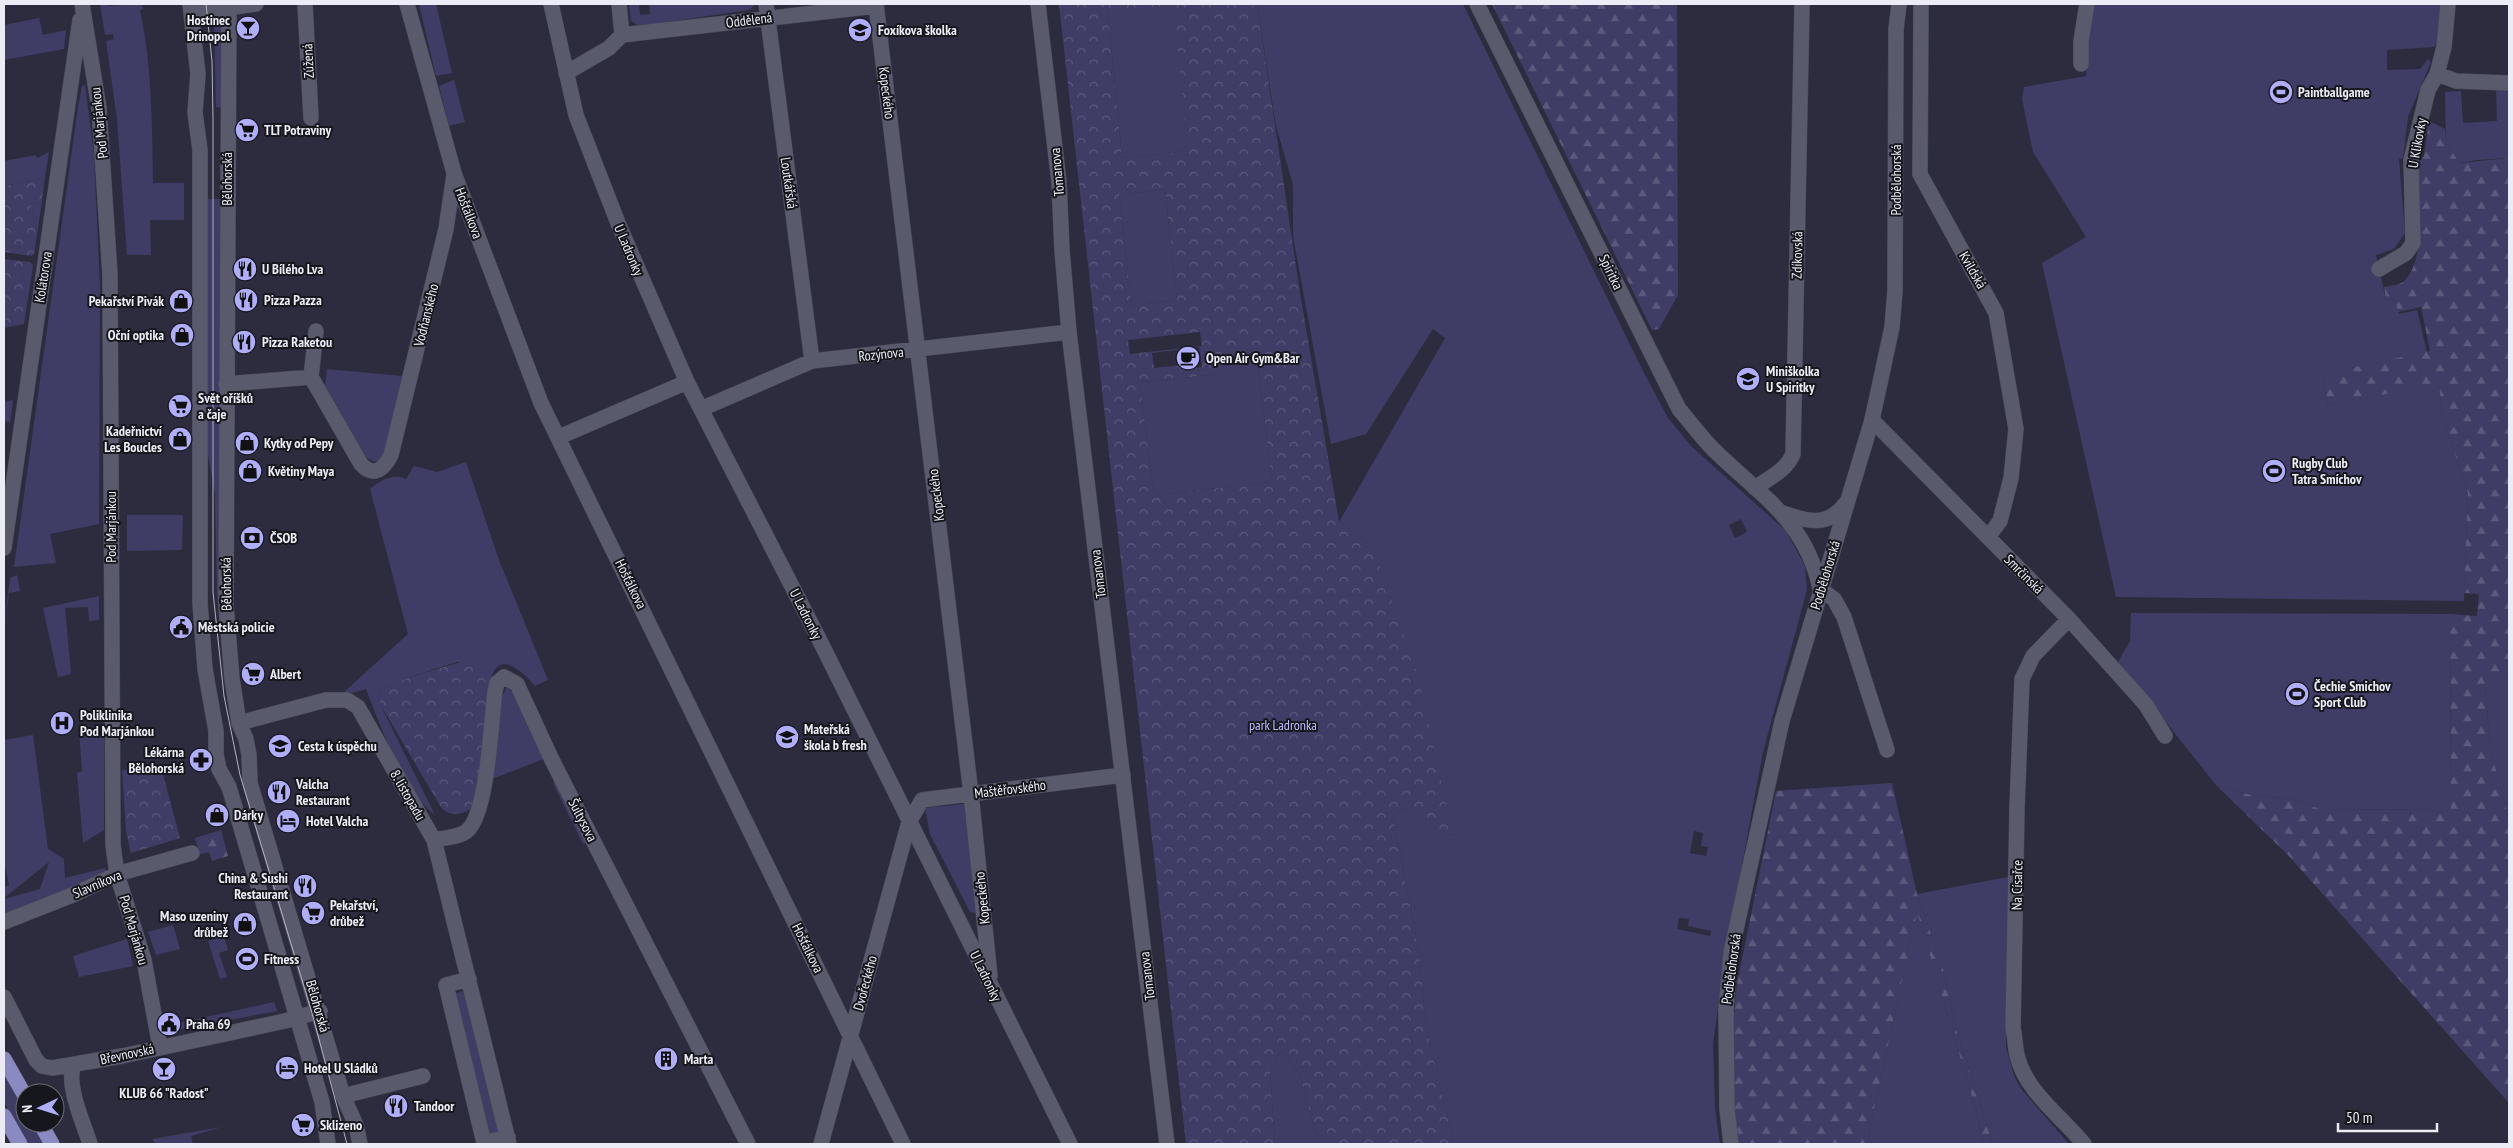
<svg xmlns="http://www.w3.org/2000/svg" width="2513" height="1148" font-family="'PT Sans Narrow',sans-serif">
	<style>
		.green { fill: #3f3d65; fill-rule: evenodd }
		.forest { fill: url(#forest-firs) }
		.park { fill: url(#park-crowns); fill-rule: evenodd }
		.lines { fill: none; stroke-linecap: round; stroke-linejoin: round }
		.street-casing { stroke: #494857; stroke-width: 16 }
		.secondary-casing { stroke: #494857; stroke-width: 16 }
		.primary-casing { stroke: #494857; stroke-width: 16 }
		.street { stroke: #5a5a6d; stroke-width: 15 }
		.secondary { stroke: #5a5a6d; stroke-width: 15 }
		.primary { stroke: #8b89c2; stroke-width: 15 }
		.tram { stroke: #b2b2bf; stroke-width: 1 }
		.labels { text-anchor: middle; stroke-width: 4; stroke-linejoin: round; paint-order: stroke }
		.poi-label { font-size: 14px; font-weight: bold; fill: #ececf7; stroke: #16161d; text-anchor: start }
		.street-label { font-size: 14px; fill: #ececf7; stroke: #16161d }
		.park-label { font-size: 14px; fill: #bfbefe; stroke: #16161d }
	</style>
	<defs>
		<pattern id="forest-firs" width="22" height="20" patternUnits="userSpaceOnUse" patternTransform="scale(1.25)"><rect width="22" height="20" fill="#3f3d65"/><path d="M5 1l3.5 6h-7zM16 11l3.5 6h-7z" fill="#5b597c"/></pattern>
		<pattern id="park-crowns" width="20" height="18" patternUnits="userSpaceOnUse" patternTransform="scale(1.25)"><rect width="20" height="18" fill="#3f3d65"/><path d="M2 6a3 3 0 1 1 6 0M12 15a3 3 0 1 1 6 0" fill="none" stroke="#5b597c"/></pattern>
	</defs>
	<rect width="100%" height="100%" fill="#2d2c3e"/>
	<!-- green -->
	<path class="green" d="M100 4H107L108 6 142 4 143 9 140 10C152 66 152 124 153 183H184V220H150L151 255H127L117 119 106 41 114 39 113 34 105 35Z
		M419 4H436L452 73 436 76Z
		M629 4H639L640 15 650 14 649 4H756L749 10 639 26 631 21Z
		M1257 4H1463L1643 371 1668 418 1692 447 1786 531 1805 566 1807 590 1763 752 1727 945 1713 1044 1715 1109 1720 1144H1454L1426 1027 1419 952 1393 816 1404 809 1454 837 1373 547 1339 522 1445 338 1433 329 1366 434 1331 444 1293 236V185L1276 126ZM1741 519 1747 532 1735 538 1729 525ZM1694 831 1703 833 1701 846 1708 847 1706 856 1690 853ZM1679 918 1689 919 1688 926 1711 931 1710 936 1677 929Z
		M2095 4H2444L2437 43 2434 47 2387 50V70L2420 69 2428 59 2431 62 2408 117 2403 158 2399 159 2405 233 2394 249 2376 255 2386 300 2394 298 2399 314 2417 310 2427 352 2322 374 2328 404 2439 384 2442 415 2468 493 2464 601 2116 597 2042 263 2086 237 2033 152 2022 99 2024 87 2086 76 2088 25Z
		M1174 5 1188 151 1122 158 1108 11Z
		M39 18 43 35 66 30 64 49 4 60V25Z
		M214 23H223L224 107H216Z
		M454 80 465 122 449 126 439 86Z
		M85 85 94 155 100 288 99 524 50 534 56 563 14 567 78 107 82 86Z
		M2496 89H2509V158L2476 160 2460 163 2446 143 2445 92 2461 91 2463 123 2497 121Z
		M49 152 45 177 4 186V161L36 155 37 158Z
		M1165 189 1177 300 1132 306 1119 195Z
		M203 199H224L220 627 217 596 215 495 204 431Z
		M42 202 37 234 31 204Z
		M32 273 27 304 21 275Z
		M1257 361 1272 482 1154 495 1140 382 1222 374 1221 365Z
		M327 369 402 376 383 457 376 462 367 458 325 386Z
		M13 400 10 425 9 421 4 422V402Z
		M466 462 499 560 548 680 535 686C527 676 503 651 493 673 490 679 489 687 488 693L487 667 457 662 410 677 379 691 380 704 435 815C405 793 379 723 366 689L345 695 344 692 408 634 370 489C381 480 393 473 406 479L414 466 437 472Z
		M127 515H183L182 550 127 551Z
		M17 575 20 591 9 593 4 629 10 578Z
		M99 596V620L89 621 88 607 65 608 71 674 58 677 43 608Z
		M2131 613 2450 614 2451 809 2323 810 2291 799 2251 795 2216 785 2118 662 2130 641Z
		M2484 674H2501L2509 677V820L2490 747Z
		M507 687 515 694 544 759 492 779 502 696Z
		M104 728V830L83 843 77 773 82 771 79 730Z
		M33 735 48 849 64 859 65 878 105 868 108 879 4 914V899L40 889 49 862 4 898V887L9 885 4 862V740Z
		M556 781 586 843 583 844 553 783Z
		M964 804 976 908 975 913 970 912 930 834 925 808Z
		M2008 877 2006 1048 2015 1078 2022 1090 2069 1144H1993L1954 1022 1943 968 1917 894Z
		M1917 911 1976 1110 1983 1144H1871L1869 1132Z
		M173 925 180 949 156 955 148 932Z
		M224 937 228 950 219 953 227 977 220 979 208 941Z
		M127 939 133 966 79 977 73 956Z
		M463 991 499 1132 489 1135 453 994Z
		M274 1002 277 1011 171 1031 170 1025Z
		M1281 1050 1299 1073 1315 1131 1325 1144H1275L1270 1071Z
		M4 1074 25 1112V1123H31L43 1144H27L4 1102Z
		M222 1127 191 1136 193 1144H156L152 1139Z"/>
	<!-- forest -->
	<path class="forest" d="M1492 4H1677L1678 295 1659 329 1652 330Z
		M2429 121 2445 129 2446 143 2460 163 2509 158V677L2501 674H2484L2490 747 2509 820V1103L2288 855 2216 785 2251 795 2291 799 2323 810 2451 809 2450 614 2477 616 2479 594 2464 593 2468 493 2442 415 2439 385 2328 404 2322 374 2430 351 2421 307 2398 312 2394 298 2386 300 2384 287C2389 286 2398 285 2403 282 2428 261 2418 193 2418 163L2424 156Z
		M1892 783 1917 894 1943 968 1954 1022 1993 1144H1983L1976 1110 1917 912 1869 1132 1871 1144H1738L1732 1086V1035L1737 984 1776 791Z
		M221 830 228 856 212 861 209 852 200 854 195 838Z"/>
	<!-- park -->
	<path class="park" d="M1059 4H1257L1300 293 1339 522 1373 547 1418 676 1454 838 1404 809 1393 816 1419 952 1426 1026 1454 1144H1325L1315 1131 1299 1073 1281 1050 1270 1071 1275 1144H1186ZM1173 5 1188 151 1122 158 1108 12ZM1165 189 1177 300 1132 306 1119 195ZM1200 332 1202 346 1130 354 1128 340ZM1199 347 1202 367 1195 368 1194 364 1154 368 1152 353ZM1257 361 1272 482 1154 495 1140 382 1222 374V365Z
		M45 177 42 202 31 204 37 234 34 254 31 256 4 252V186Z
		M4 259 30 262 33 265 32 273 21 275 27 304 24 324 4 328Z
		M468 660 487 667C493 700 480 774 472 808 460 816 447 817 439 804L380 704 379 691 410 677Z
		M161 767 180 838 131 853 126 831 122 770Z"/>
	<g class="lines">
		<!-- street casing -->
		<g class="street-casing">
			<path id="street" d="M82 4 99 108 110 275 113 845 117 874 144 960 160 1047
				M305 4 311 118
				M407 4 454 173 541 403 903 1144
				M551 4 576 115 618 223 687 382 819 639 1070 1144
				M619 4 622 35
				M766 4 812 361
				M876 4 971 794 990 976
				M1921 4 1920 174 1996 313 2016 429 2011 478 2000 521 1988 537
				M192 13 256 4
				M622 35 876 6
				M2081 64V41L2087 4
				M566 73 609 48 622 35
				M2437 74 2456 81 2509 83
				M2379 269 2406 253 2413 243 2411 160 2428 90 2437 74 2444 47 2448 4
				M316 331 311 377 361 464C374 478 384 469 391 455L446 229 454 175
				M226 384 311 377
				M701 409 812 361 1069 332
				M1872 420 2069 619 2146 705 2165 736
				M559 437 687 382
				M1755 488C1770 477 1786 471 1793 454L1802 4
				M4 548 80 20
				M1820 589 1834 599 1844 617 1887 750
				M2069 619 2033 656 2022 679 2017 808 2013 1028C2015 1037 2015 1046 2017 1055 2025 1091 2062 1117 2084 1144
				M239 723 326 700H347L358 707 434 840 509 1144
				M434 840C444 838 460 837 467 831 488 813 491 721 495 691L497 683 504 677 517 684 552 760 748 1144
				M4 922 75 894 117 874 192 853
				M469 979 446 985 484 1143 508 1137
				M4 997 36 1060 42 1066 52 1068 122 1056 285 1021 320 1011
				M74 1065C65 1084 84 1124 90 1144
				M343 1096 423 1076
				M821 1144 909 822 922 800 1123 775"/>
		</g>
		<!-- secondary casing -->
		<g class="secondary-casing">
			<path id="secondary" d="M190 4 198 74 195 112 200 150V603L205 669 216 731V754L219 769 229 787 322 1102 328 1144
				M229 4 226 605 232 679 239 723 246 739 249 755 250 783 343 1096 356 1125 360 1144
				M1038 4 1059 182 1062 250 1069 332 1167 1144
				M1477 4 1679 409C1691 423 1702 438 1714 450 1761 496 1805 520 1820 588
				M1783 513C1808 522 1828 527 1845 504
				M1731 1144 1727 1109 1726 1009 1731 952 1782 721 1872 420 1892 327 1895 291 1896 29 1899 4"/>
		</g>
		<!-- primary casing -->
		<g class="primary-casing">
			<path id="primary" d="M4 1059 25 1096
				M4 1116 20 1144
				M40 1123 52 1144"/>
		</g>
		<!-- street -->
		<use href="#street" class="street"/>
		<!-- secondary -->
		<use href="#secondary" class="secondary"/>
		<!-- primary -->
		<use href="#primary" class="primary"/>
		<!-- tram -->
		<path class="tram" d="M206 4 212 61 213 119V592L224 696 240 775 312 1013 347 1144"/>
	</g>
	<!-- icons -->
	<defs>
		<g id="bar-disc" transform="scale(1.25)"><circle r="9.5" fill="#b0aefa" stroke="#16161d"/><path d="M-6-5H6L.8 .8V4.5H3.5V6h-7V4.5H-.8V.8Z" fill="#111"/></g>
		<g id="school-disc" transform="scale(1.25)"><circle r="9.5" fill="#b0aefa" stroke="#16161d"/><path d="M0-5L7-2L0 1L-7-2ZM-4 1L0 2.5L4 1V4Q0 6-4 4Z" fill="#111"/></g>
		<g id="stadium-disc" transform="scale(1.25)"><circle r="9.5" fill="#b0aefa" stroke="#16161d"/><path d="M0-5a6.5 5 0 1 0 0 10a6.5 5 0 1 0 0-10ZM-3.5-1.8h7v3.6h-7Z" fill="#111"/></g>
		<g id="supermarket-disc" transform="scale(1.25)"><circle r="9.5" fill="#b0aefa" stroke="#16161d"/><path d="M-6-5.5h2.5l.6 2H6L4.5 2H-2.5L-4.4-4H-6ZM-1.5 3.2a1.3 1.3 0 1 0 .1 0ZM3 3.2a1.3 1.3 0 1 0 .1 0Z" fill="#111"/></g>
		<g id="restaurant-disc" transform="scale(1.25)"><circle r="9.5" fill="#b0aefa" stroke="#16161d"/><path d="M-5-6h1v4h1v-4h1v4h1v-4h1v5L-1.5 .5V6h-2V.5L-5-1ZM5-6V6H3V1.5H1.5Q1.5-4 5-6Z" fill="#111"/></g>
		<g id="shop-disc" transform="scale(1.25)"><circle r="9.5" fill="#b0aefa" stroke="#16161d"/><path d="M-5-2.5h2.3a2.7 3.5 0 0 1 5.4 0H5L5.5 6h-11ZM-1.5-2.5h3a1.5 2.3 0 0 0-3 0Z" fill="#111"/></g>
		<g id="cafe-disc" transform="scale(1.25)"><circle r="9.5" fill="#b0aefa" stroke="#16161d"/><path d="M-5.5-4.5H6V0H3Q3 3.5 0 3.5H-2.5Q-5.5 3.5-5.5 0ZM3-3.2v2h1.7v-2ZM-6 4.5H4V6H-6Z" fill="#111"/></g>
		<g id="bank-disc" transform="scale(1.25)"><circle r="9.5" fill="#b0aefa" stroke="#16161d"/><path d="M-6-4H6V4H-6ZM0-2.3a2.3 2.3 0 1 0 0 4.6a2.3 2.3 0 1 0 0-4.6Z" fill="#111"/></g>
		<g id="civic-disc" transform="scale(1.25)"><circle r="9.5" fill="#b0aefa" stroke="#16161d"/><path d="M-.6-6.5H3V-4.5H.6V-3L4-1V1h2V6H-6V1h2V-1L-.6-3ZM-1.2 2.5V6h2.4V2.5Z" fill="#111"/></g>
		<g id="hospital-disc" transform="scale(1.25)"><circle r="9.5" fill="#b0aefa" stroke="#16161d"/><path d="M-5-5h3v3.5h4V-5h3V5h-3V1.5h-4V5h-3Z" fill="#111"/></g>
		<g id="pharmacy-disc" transform="scale(1.25)"><circle r="9.5" fill="#b0aefa" stroke="#16161d"/><path d="M-2-6h4v4h4v4h-4v4h-4v-4h-4v-4h4Z" fill="#111"/></g>
		<g id="hotel-disc" transform="scale(1.25)"><circle r="9.5" fill="#b0aefa" stroke="#16161d"/><path d="M-6-4.5h1.5V1H6V5H4.5V3h-9V5H-6ZM-4 0a1.8 1.8 0 1 1 3.6 0ZM.5 0V-2.5h3Q6-2.5 6 0Z" fill="#111"/></g>
		<g id="building-disc" transform="scale(1.25)"><circle r="9.5" fill="#b0aefa" stroke="#16161d"/><path d="M-4-6H4V6H1V3H-1V6H-4ZM-2.5-4.3h1.7v1.8h-1.7ZM.8-4.3h1.7v1.8H.8ZM-2.5-1h1.7V.8h-1.7ZM.8-1h1.7V.8H.8Z" fill="#111"/></g>
	</defs>
	<g fill-rule="evenodd">
		<use href="#bar-disc" x="248" y="28"/>
		<use href="#school-disc" x="860" y="30"/>
		<use href="#stadium-disc" x="2281" y="92"/>
		<use href="#supermarket-disc" x="247" y="130"/>
		<use href="#restaurant-disc" x="245" y="269"/>
		<use href="#restaurant-disc" x="246" y="300"/>
		<use href="#shop-disc" x="181" y="301"/>
		<use href="#shop-disc" x="182" y="335"/>
		<use href="#restaurant-disc" x="244" y="342"/>
		<use href="#cafe-disc" x="1188" y="358"/>
		<use href="#school-disc" x="1748" y="379"/>
		<use href="#supermarket-disc" x="180" y="406"/>
		<use href="#shop-disc" x="180" y="439"/>
		<use href="#shop-disc" x="247" y="443"/>
		<use href="#shop-disc" x="250" y="471"/>
		<use href="#stadium-disc" x="2274" y="471"/>
		<use href="#bank-disc" x="252" y="538"/>
		<use href="#civic-disc" x="181" y="627"/>
		<use href="#supermarket-disc" x="253" y="674"/>
		<use href="#stadium-disc" x="2297" y="694"/>
		<use href="#hospital-disc" x="62" y="723"/>
		<use href="#school-disc" x="787" y="737"/>
		<use href="#school-disc" x="280" y="746"/>
		<use href="#pharmacy-disc" x="201" y="760"/>
		<use href="#restaurant-disc" x="279" y="792"/>
		<use href="#shop-disc" x="217" y="815"/>
		<use href="#hotel-disc" x="288" y="821"/>
		<use href="#restaurant-disc" x="305" y="886"/>
		<use href="#supermarket-disc" x="313" y="913"/>
		<use href="#shop-disc" x="245" y="924"/>
		<use href="#stadium-disc" x="247" y="959"/>
		<use href="#civic-disc" x="169" y="1024"/>
		<use href="#building-disc" x="666" y="1059"/>
		<use href="#hotel-disc" x="287" y="1068"/>
		<use href="#bar-disc" x="164" y="1069"/>
		<use href="#restaurant-disc" x="396" y="1106"/>
		<use href="#supermarket-disc" x="303" y="1125"/>
	</g>
	<g class="labels">
		<!-- poi labels -->
		<g class="poi-label">
			<text x="230" y="25" text-anchor="end">Hostinec<tspan x="230" dy="16">Drinopol</tspan></text>
			<text x="878" y="35">Foxíkova školka</text>
			<text x="2298" y="97">Paintballgame</text>
			<text x="264" y="135">TLT Potraviny</text>
			<text x="262" y="274">U Bílého Lva</text>
			<text x="264" y="305">Pizza Pazza</text>
			<text x="164" y="306" text-anchor="end">Pekařství Pivák</text>
			<text x="164" y="340" text-anchor="end">Oční optika</text>
			<text x="262" y="347">Pizza Raketou</text>
			<text x="1206" y="363">Open Air Gym&amp;Bar</text>
			<text x="1766" y="376">Miniškolka<tspan x="1766" dy="16">U Spiritky</tspan></text>
			<text x="198" y="403">Svět oříšků<tspan x="198" dy="16">a čaje</tspan></text>
			<text x="162" y="436" text-anchor="end">Kadeřnictví<tspan x="162" dy="16">Les Boucles</tspan></text>
			<text x="264" y="448">Kytky od Pepy</text>
			<text x="2292" y="468">Rugby Club<tspan x="2292" dy="16">Tatra Smíchov</tspan></text>
			<text x="268" y="476">Květiny Maya</text>
			<text x="270" y="543">ČSOB</text>
			<text x="198" y="632">Městská policie</text>
			<text x="270" y="679">Albert</text>
			<text x="2314" y="691">Čechie Smichov<tspan x="2314" dy="16">Sport Club</tspan></text>
			<text x="80" y="720">Poliklinika<tspan x="80" dy="16">Pod Marjánkou</tspan></text>
			<text x="804" y="734">Mateřská<tspan x="804" dy="16">škola b fresh</tspan></text>
			<text x="298" y="751">Cesta k úspěchu</text>
			<text x="184" y="757" text-anchor="end">Lékárna<tspan x="184" dy="16">Bělohorská</tspan></text>
			<text x="296" y="789">Valcha<tspan x="296" dy="16">Restaurant</tspan></text>
			<text x="234" y="820">Dárky</text>
			<text x="306" y="826">Hotel Valcha</text>
			<text x="288" y="883" text-anchor="end">China &amp; Sushi<tspan x="288" dy="16">Restaurant</tspan></text>
			<text x="330" y="910">Pekařství,<tspan x="330" dy="16">drůbež</tspan></text>
			<text x="228" y="921" text-anchor="end">Maso uzeniny<tspan x="228" dy="16">drůbež</tspan></text>
			<text x="264" y="964">Fitness</text>
			<text x="186" y="1029">Praha 69</text>
			<text x="684" y="1064">Marta</text>
			<text x="304" y="1073">Hotel U Sládků</text>
			<text x="164" y="1098" text-anchor="middle">KLUB 66 "Radost"</text>
			<text x="414" y="1111">Tandoor</text>
			<text x="320" y="1130">Sklizeno</text>
		</g>
		<!-- street labels -->
		<g class="street-label">
			<text transform="translate(749 20) rotate(-7)" y="5">Oddělená</text>
			<text transform="translate(308 61) rotate(-93)" y="5">Zúžená</text>
			<text transform="translate(887 93) rotate(83)" y="5">Kopeckého</text>
			<text transform="translate(99 123) rotate(-96)" y="5">Pod Marjánkou</text>
			<text transform="translate(2417 143) rotate(-80)" y="5">U Klikovky</text>
			<text transform="translate(1057 172) rotate(-95)" y="5">Tomanova</text>
			<text transform="translate(227 179) rotate(-90)" y="5">Bělohorská</text>
			<text transform="translate(1896 180) rotate(-90)" y="5">Podbělohorská</text>
			<text transform="translate(789 183) rotate(82)" y="5">Loutkářská</text>
			<text transform="translate(469 213) rotate(69)" y="5">Hošťálkova</text>
			<text transform="translate(629 250) rotate(67)" y="5">U Ladronky</text>
			<text transform="translate(1797 255) rotate(-89)" y="5">Zdíkovská</text>
			<text transform="translate(1973 270) rotate(60)" y="5">Kvildská</text>
			<text transform="translate(1611 272) rotate(64)" y="5">Spiritka</text>
			<text transform="translate(43 277) rotate(-81)" y="5">Kolátorova</text>
			<text transform="translate(426 315) rotate(-76)" y="5">Vodňanského</text>
			<text transform="translate(881 354) rotate(-6)" y="5">Rozýnova</text>
			<text transform="translate(936 495) rotate(-97)" y="5">Kopeckého</text>
			<text transform="translate(111 527) rotate(-90)" y="5">Pod Marjánkou</text>
			<text transform="translate(1098 574) rotate(-97)" y="5">Tomanova</text>
			<text transform="translate(2024 574) rotate(45)" y="5">Smrčinská</text>
			<text transform="translate(1825 575) rotate(-73)" y="5">Podbělohorská</text>
			<text transform="translate(226 584) rotate(-91)" y="5">Bělohorská</text>
			<text transform="translate(631 584) rotate(64)" y="5">Hošťálkova</text>
			<text transform="translate(806 614) rotate(63)" y="5">U Ladronky</text>
			<text transform="translate(1010 789) rotate(-7)" y="5">Maštěřovského</text>
			<text transform="translate(408 795) rotate(60)" y="5">8. listopadu</text>
			<text transform="translate(583 820) rotate(63)" y="5">Šultysova</text>
			<text transform="translate(97 884) rotate(-23)" y="5">Slavníkova</text>
			<text transform="translate(2017 885) rotate(-89)" y="5">Na Císařce</text>
			<text transform="translate(982 898) rotate(-96)" y="5">Kopeckého</text>
			<text transform="translate(134 930) rotate(74)" y="5">Pod Marjánkou</text>
			<text transform="translate(808 948) rotate(64)" y="5">Hošťálkova</text>
			<text transform="translate(1731 969) rotate(-82)" y="5">Podbělohorská</text>
			<text transform="translate(986 976) rotate(64)" y="5">U Ladronky</text>
			<text transform="translate(1147 976) rotate(-97)" y="5">Tomanova</text>
			<text transform="translate(865 983) rotate(-75)" y="5">Dvořeckého</text>
			<text transform="translate(318 1006) rotate(74)" y="5">Bělohorská</text>
			<text transform="translate(127 1054) rotate(-12)" y="5">Břevnovská</text>
		</g>
		<!-- park labels -->
		<g class="park-label">
			<text x="1283" y="730">park Ladronka</text>
		</g>
	</g>
	<!-- border -->
	<rect width="2513" height="1148" fill="none" stroke="#ececf7" stroke-width="10"/>
	<!-- north arrow -->
	<g transform="translate(40 1108) rotate(266)"><circle r="24" fill="#16161d" stroke="#6c6c74"/>
	<path d="M0-4L9 19L0 12L-9 19Z" fill="#b0aefa"/>
	<text y="-8" font-size="14" font-weight="bold" text-anchor="middle" fill="#ececf7">N</text>
	</g>
	<!-- scale -->
	<path d="M2338 1123v8h99v-8" fill="none" stroke="#ececf7" stroke-width="2.5"/>
	<text x="2346" y="1123" font-size="15" fill="#ececf7" stroke="#16161d" stroke-width="4" paint-order="stroke">50 m</text>
</svg>
